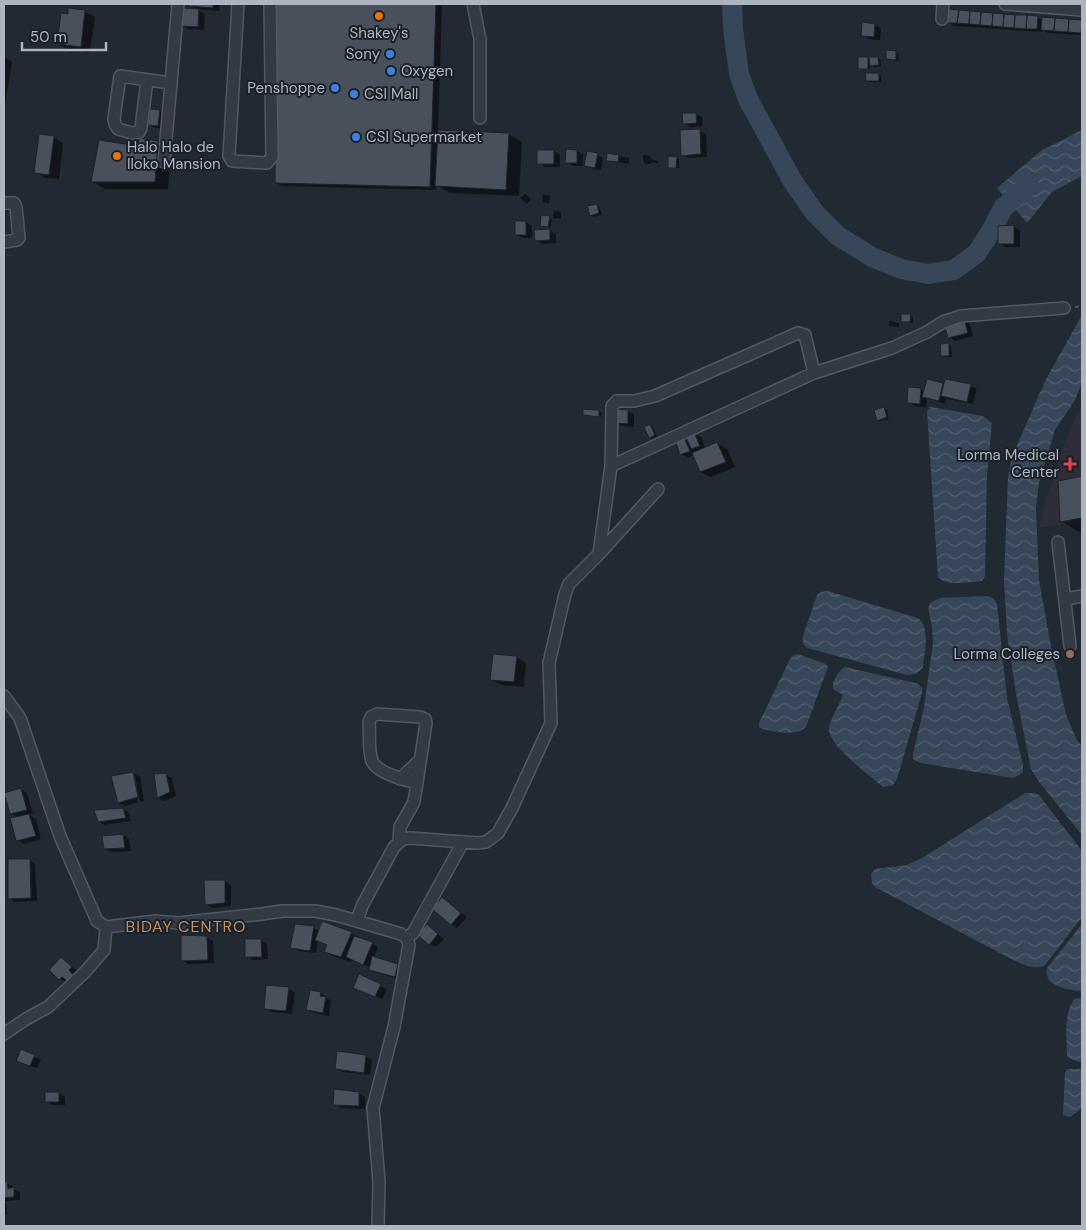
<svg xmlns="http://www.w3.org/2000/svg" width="1086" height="1230" font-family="'DM Sans',sans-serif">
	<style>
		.medical { fill: #2f2e38 }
		.water { fill: url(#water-waves) }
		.shadow { fill: #0007 }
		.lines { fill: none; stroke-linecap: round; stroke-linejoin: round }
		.river { stroke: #38465a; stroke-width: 20 }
		.building { fill: #48505c; stroke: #1c222a }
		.minor-casing { stroke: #525861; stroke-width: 14 }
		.path { stroke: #465658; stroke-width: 2; stroke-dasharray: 4 4; stroke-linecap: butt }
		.minor { stroke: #343a43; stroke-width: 11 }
		.food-dot { fill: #e8710a; stroke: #1a2028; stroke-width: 2 }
		.shop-dot { fill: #3f7fe0; stroke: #1a2028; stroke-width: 2 }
		.health-dot { fill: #e0444e; stroke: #1a2028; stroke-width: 2 }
		.education-dot { fill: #8d6e63; stroke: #1a2028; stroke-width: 2 }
		.labels { text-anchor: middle; stroke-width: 4; stroke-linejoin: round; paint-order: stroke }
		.poi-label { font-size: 15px; fill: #aeb5c0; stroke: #1a2028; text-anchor: end }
		.neighbourhood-label { font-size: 16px; letter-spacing: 1px; fill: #c48e65; stroke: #1a2028 }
	</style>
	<defs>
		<pattern id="water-waves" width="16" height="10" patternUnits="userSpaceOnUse" patternTransform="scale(1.25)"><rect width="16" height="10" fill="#38465a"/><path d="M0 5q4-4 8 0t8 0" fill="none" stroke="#525e70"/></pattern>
	</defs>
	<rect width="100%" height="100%" fill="#212932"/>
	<!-- medical -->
	<path class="medical" d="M1082 405V521L1039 528 1046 499 1070 428Z"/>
	<!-- water -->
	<path class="water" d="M1082 130V176L1052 192 1027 223 997 188 1042 150Z
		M1082 315V382L1075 400 1055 430 1039 482 1036 509 1039 580 1051 646 1066 715 1077 740 1082 746V835L1039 782 1031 769 1016 694 1007 634 1004 581 1008 476 1012 457 1045 381Z
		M930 407 983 416 992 423 987 476 985 576 982 581C970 582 946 587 938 577L927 411Z
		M828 591 918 618C931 628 924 653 923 667 919 674 915 674 907 675L807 648 804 645 802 639 817 595 821 592Z
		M989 596 994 599 997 604 1007 698 1023 765V773L1013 778 920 763 913 759V754L924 707 933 643 932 627 928 608 930 603 940 598Z
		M798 654 826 664 828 667 806 727C795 737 775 731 762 729L759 727V723L790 659 794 655Z
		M845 667 911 682 918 684 922 688V693L897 779 893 785 883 787 878 783C867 773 827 744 829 728 831 718 839 705 843 695L833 689C832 681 838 671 845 667Z
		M1025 793H1034L1039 795 1082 851V917L1045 965C1034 971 1024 964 1013 960L875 887 872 883 871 874 875 869 907 865 922 858Z
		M1082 924V991C1068 990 1043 986 1047 968Z
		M1082 998V1062L1076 1061 1067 1057C1067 1039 1063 1015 1074 999Z
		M1068 1069H1082V1108L1070 1117 1063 1115 1065 1072Z"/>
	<!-- shadow -->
	<path class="shadow" d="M189 4H220L219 11 196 9 205 14 204 30 188 29 182 25 198 11 189 5Z
		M277 4H442L438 131 508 134 522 142 519 196 450 193 436 185V190L282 186 276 183Z
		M69 9 85 12 95 17 90 52 68 49 58 44Z
		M1038 18 1043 20V18L1082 21V35L1048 33 1043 30V32L954 26 948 22Z
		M875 25 881 28 880 40 868 39 862 35Z
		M888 51 899 54 898 61 887 59Z
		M4 57 12 62 5 104H4Z
		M867 58 871 60 878 58 881 60V66L874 67 870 65V69L859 68Z
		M878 74 881 76V82H870L867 80Z
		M160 111 166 115 165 129 156 128 149 125Z
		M696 114 702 117 703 126 690 127 684 123Z
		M699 130 706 134 707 157 689 158 682 155Z
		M53 137 63 143 59 179 45 178 36 172Z
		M157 143 171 150 168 189H105L92 181 139 147Z
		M554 151 560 155V167H545L539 163Z
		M577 151 583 154V166H573L567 162Z
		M597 155 603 158 601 170 592 169 586 165Z
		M643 155H648L651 157V159L658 161V164L651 162V164H646L643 162Z
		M619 156 629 158V164L607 160Z
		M676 158 679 159V168L669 167Z
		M525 194 531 199 527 204 520 198Z
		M543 194 550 196 549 204 542 202Z
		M597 205 599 206 602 215 594 217 591 215Z
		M554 210 561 212V219L553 218Z
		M549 218 552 219 551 227 541 225Z
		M526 222 532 226V238H523L517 235Z
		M1013 227 1020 230V247H1006L1000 244Z
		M549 230 556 234V243L542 244 536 240Z
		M910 316 913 317V323L902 321Z
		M964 320 970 324 973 336 955 341 949 337Z
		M889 321 899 323V327L889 326Z
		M949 345 951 346 952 357H944L942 356Z
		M928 381 945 385 970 386 977 389 973 404 946 399 945 404 927 398 926 407 915 406 908 402 921 389 925 391Z
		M884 408 887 410 889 419 880 421 878 420Z
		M616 410 628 411 634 414V427L622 426 615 422Z
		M599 412 602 413 601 417 584 415Z
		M650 426 652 427 657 436 653 438 650 437Z
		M694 433 701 437 705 448 717 443 727 449 735 467 711 477 701 472 694 455 688 458 681 454 684 438 688 441Z
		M1082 477V533H1081L1061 521 1059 482Z
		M516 657 526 663 524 687 501 685 491 679Z
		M133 773 140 777 144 801 140 802 135 776H133L138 802 125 806 119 803 112 777Z
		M166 775 172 778 176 796 164 801 158 797Z
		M21 789 27 793 33 814H28L36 819 41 839 24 844 18 840V817L11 813Z
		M123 809 129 813 131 821 105 825 99 822Z
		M123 835 129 839 131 851 111 852 105 849Z
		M29 860 35 864 37 901 15 902 9 898Z
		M224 881 231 885V906L212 908 206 904Z
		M443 898 467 917 457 928 451 924Z
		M427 926 444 939 436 947 430 944Z
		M313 928 320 931 351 933 378 947 374 958 397 965 404 969 402 980 377 973 371 968 352 959 351 962 335 957 325 951 328 945 318 940 316 953 298 951 292 947Z
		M207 937 213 941 214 963 188 964 182 960Z
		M261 940 267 944 268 959 253 960 247 956Z
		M62 959 77 971 74 974 79 979 66 982 60 979Z
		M359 976 387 989 382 999 354 988Z
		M288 989 295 992 292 1014 272 1012 266 1009Z
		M321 993 331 1001 329 1016 314 1013 308 1010Z
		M22 1051 41 1060 37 1068 24 1064Z
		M338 1052 366 1056 372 1060 370 1075 342 1072 336 1068Z
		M58 1093 65 1097V1105H52L46 1101Z
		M358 1093 365 1097V1109L341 1108 335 1104Z
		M4 1183H6L13 1186V1189L20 1192V1200L6 1201 7 1214 4 1215Z"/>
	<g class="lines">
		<!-- river -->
		<path class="river" d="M732 4 733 29 739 74 748 99 792 180 814 212 838 236 872 257 901 269 928 274 954 270 977 253 990 233 1003 208 1029 185"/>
	</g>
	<!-- building -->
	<path class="building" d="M188 4H213V8L188 6Z
		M276 4H436L430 187 275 183Z
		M68 8 85 10 81 47 57 44 61 13 68 14Z
		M182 8 199 9 198 27 181 26Z
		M947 9 959 10 957 23H946Z
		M959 10 970 11 969 24 957 23Z
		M970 11 981 12 980 25 969 24Z
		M981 12 993 13 992 26 980 25Z
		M993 13 1004 14 1003 27 992 26Z
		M1004 14 1015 15 1014 28 1003 27Z
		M1015 15H1027L1026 29 1014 28Z
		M1027 15 1038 16 1037 29H1026Z
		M1042 17 1055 18 1054 31 1041 30Z
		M1055 18 1069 19 1068 32 1054 31Z
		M1069 19 1082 20 1081 33 1068 32Z
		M862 22 875 24 874 37 861 36Z
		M886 50 896 51V60L886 59Z
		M858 57H868V69H858Z
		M869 57H878L879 65 870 66Z
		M865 73H879V81H866Z
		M150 109 160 110 158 126 148 125Z
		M682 113H696L697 123 683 124Z
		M700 129 701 154 681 156 680 130Z
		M438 130 509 133 506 190 435 186Z
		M39 134 54 136 49 175 34 173Z
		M139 138 158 141 155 182H91L99 140 138 146Z
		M566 149 577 150V163H565Z
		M537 150H554V164H537Z
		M587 151 598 153 595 168 584 166Z
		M607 153 619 155 618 162 606 161Z
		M668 156 677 157 676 168H668Z
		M597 204 599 213 590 216 587 206Z
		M541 215 550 216 548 227 540 226Z
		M515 221H526V235H515Z
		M1014 225V244H998V226Z
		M550 229V240L535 241 534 230Z
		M901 314H911L910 322H901Z
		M964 319 968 333 948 338 944 324Z
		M949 343V356H941L940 344Z
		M927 379 943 383 939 401 922 397Z
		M945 379 971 384 967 402 941 396Z
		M908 387 921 388 920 404 907 403Z
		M884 407 887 417 877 421 874 410Z
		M583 409 599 410V417L583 415Z
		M615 409 628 410V424L614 423Z
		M650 424 655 435 649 438 644 427Z
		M694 432 700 446 691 449 685 435Z
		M684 437 690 451 680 455 675 440Z
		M717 442 726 462 700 472 692 453Z
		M1082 476V518L1060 522 1058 481Z
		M493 654 517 656 514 682 490 680Z
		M133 772 138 797 118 803 111 776Z
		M166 773 170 792 157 798 154 774Z
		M21 788 27 810 10 814 4 793Z
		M123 808 126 818 98 822 94 810Z
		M29 814 36 836 16 841 10 818Z
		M123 834 125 848 104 849 102 836Z
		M8 859H30L31 898 8 899Z
		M204 880H225V903L205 905Z
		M442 897 461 913 451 925 432 909Z
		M322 921 352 932 341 957 324 952 327 945 315 940Z
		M295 924 314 926 310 951 290 948Z
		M427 924 438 934 429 945 417 935Z
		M181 935 207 936 208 960 181 961Z
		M354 936 373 942 363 965 346 957Z
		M245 939H261L262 957H245Z
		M372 956 398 964 395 977 369 970Z
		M61 957 72 967 69 970 73 975 67 981 62 977 59 980 49 970Z
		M359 974 381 984 375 997 353 988Z
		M266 985 289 987 286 1011 264 1009Z
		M310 990 321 992 320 996 326 997 323 1013 306 1010Z
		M21 1049 35 1055 30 1066 16 1061Z
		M337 1051 366 1055 364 1073 335 1069Z
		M334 1089 359 1092V1106L333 1105Z
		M45 1092H59V1102H45Z
		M7 1181 8 1189 14 1187V1197L4 1198V1182Z"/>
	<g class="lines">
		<!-- minor casing -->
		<g class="minor-casing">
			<path id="minor" d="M238 4 229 156 232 161 267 163 272 157 270 4
				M473 4 480 39V118
				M1005 4 1082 10
				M942 19 943 4
				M147 80 141 128 139 132 132 133 118 129 115 124 114 118 120 76 171 83
				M164 162 178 4
				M4 203H14L16 207 19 238 17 240 4 242
				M611 466 612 406 617 401H634L655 396 798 333 805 335 814 373
				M1058 542 1070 646
				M599 554 658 489
				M1065 599 1082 596
				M4 696 20 718 60 836 97 921 106 927 156 921 178 923 262 914 282 911H315L336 915 401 934 407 938 409 945 394 1027 373 1108 379 1182 378 1226
				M400 779 420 760
				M399 842 400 827 414 802 426 723 425 719 420 717 377 714 371 717 369 722C370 733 368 750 372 761 377 773 405 780 417 783
				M357 921 362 906 394 847 403 839 410 838 478 843 486 842 498 833 512 808 551 723 549 663 565 594 569 584 599 554 611 466 814 373 892 348 927 332 943 322 961 316 1064 308
				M407 938 413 933 463 842
				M4 1034 26 1019 48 1007 85 972 104 950 106 927"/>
		</g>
		<!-- path -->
		<path class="path" d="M1075 307 1082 306"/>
		<!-- minor -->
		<use href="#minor" class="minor"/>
	</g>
	<!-- markers -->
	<g class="food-dot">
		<circle cx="379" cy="16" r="5"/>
		<circle cx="117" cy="156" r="5"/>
	</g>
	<g class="shop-dot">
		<circle cx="390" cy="54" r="5"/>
		<circle cx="391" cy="71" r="5"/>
		<circle cx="335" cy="88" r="5"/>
		<circle cx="354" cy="94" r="5"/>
		<circle cx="356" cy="137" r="5"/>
	</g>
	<path class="health-dot" d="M1067.5 456.5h5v5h5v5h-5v5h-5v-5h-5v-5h5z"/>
	<circle class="education-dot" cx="1070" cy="654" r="5"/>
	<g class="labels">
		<!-- poi labels -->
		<g class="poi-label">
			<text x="379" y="38" text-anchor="middle">Shakey's</text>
			<text x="380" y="59">Sony</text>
			<text x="401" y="76" text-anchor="start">Oxygen</text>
			<text x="325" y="93">Penshoppe</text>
			<text x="364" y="99" text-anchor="start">CSI Mall</text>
			<text x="366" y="142" text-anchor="start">CSI Supermarket</text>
			<text x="127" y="152" text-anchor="start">Halo Halo de<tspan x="127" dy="17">Iloko Mansion</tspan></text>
			<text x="1059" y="460">Lorma Medical<tspan x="1059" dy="17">Center</tspan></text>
			<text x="1060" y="659">Lorma Colleges</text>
		</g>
		<!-- neighbourhood labels -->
		<g class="neighbourhood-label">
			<text x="186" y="932">BIDAY CENTRO</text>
		</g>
	</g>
	<!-- border -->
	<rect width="1086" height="1230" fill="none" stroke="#aeb5c0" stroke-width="10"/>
	<!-- scale -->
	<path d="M22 42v8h84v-8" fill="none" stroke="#aeb5c0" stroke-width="2.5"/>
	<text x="30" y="42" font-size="15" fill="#aeb5c0" stroke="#1a2028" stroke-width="4" paint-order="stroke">50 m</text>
</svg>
